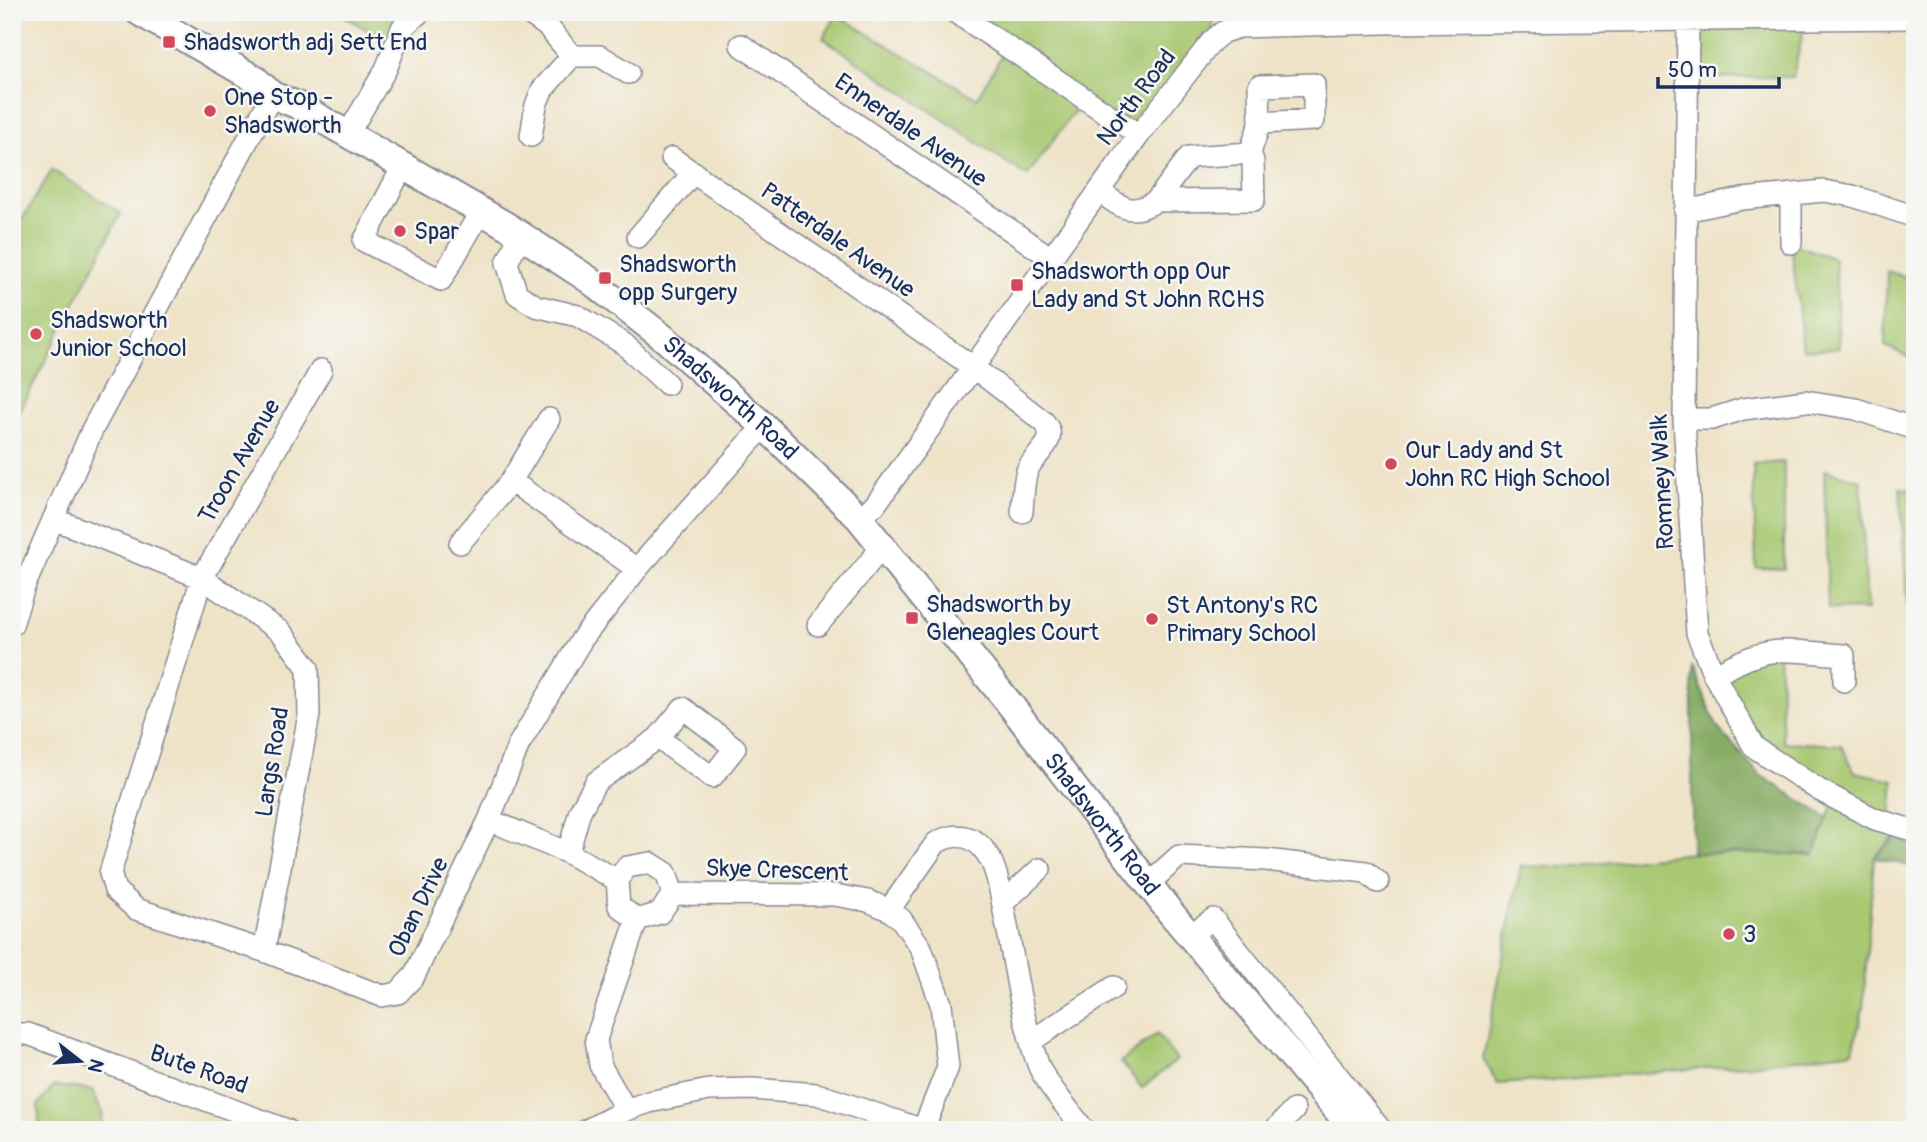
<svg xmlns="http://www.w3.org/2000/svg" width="1927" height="1142" font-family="Pangolin,sans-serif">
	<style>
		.green { fill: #a8c871; stroke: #627c68; stroke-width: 2 }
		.forest { fill: #86ac63; stroke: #506e60; stroke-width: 2 }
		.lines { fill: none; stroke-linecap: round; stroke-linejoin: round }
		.minor-casing { stroke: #858992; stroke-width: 24 }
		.major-casing { stroke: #858992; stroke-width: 30 }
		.minor { stroke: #fff; stroke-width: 21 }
		.major { stroke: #fff; stroke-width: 26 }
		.poi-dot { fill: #d1495b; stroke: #f6f6f2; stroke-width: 2.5 }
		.labels { text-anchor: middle; stroke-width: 5; stroke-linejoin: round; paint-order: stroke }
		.poi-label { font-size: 24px; fill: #1b2f5e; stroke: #f6f6f2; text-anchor: start }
		.street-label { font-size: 24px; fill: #1b2f5e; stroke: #f6f6f2 }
	</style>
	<rect width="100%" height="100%" fill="#f6f6f2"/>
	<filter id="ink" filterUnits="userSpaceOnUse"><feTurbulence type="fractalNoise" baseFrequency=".0143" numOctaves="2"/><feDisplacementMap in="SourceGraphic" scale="14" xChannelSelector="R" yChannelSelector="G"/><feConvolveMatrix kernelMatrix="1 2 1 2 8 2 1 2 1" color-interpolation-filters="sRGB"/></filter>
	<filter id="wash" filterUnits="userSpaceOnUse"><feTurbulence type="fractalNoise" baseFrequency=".00686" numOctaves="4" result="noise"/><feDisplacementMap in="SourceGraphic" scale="28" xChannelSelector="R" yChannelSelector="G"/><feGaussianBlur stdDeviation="1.57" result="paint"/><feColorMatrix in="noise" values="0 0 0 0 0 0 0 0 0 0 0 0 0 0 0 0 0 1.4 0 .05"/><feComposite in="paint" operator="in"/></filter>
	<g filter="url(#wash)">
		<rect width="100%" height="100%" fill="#efe3c7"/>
		<!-- green -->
		<path class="green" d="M338 12H421L395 47Z
			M937 12H1214L1212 41 1139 135 1082 101 1027 176 823 38 837 15 977 98 1003 53Z
			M1806 18 1793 77 1687 78 1688 19Z
			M52 170 121 213 12 426V236Z
			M1791 243 1835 259 1839 348 1803 350Z
			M1887 271 1915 280V360L1885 346Z
			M1784 462V569L1756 568 1753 464Z
			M1824 470 1861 480 1867 610 1828 609Z
			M1900 488 1915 490V677L1906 590Z
			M1779 650 1783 742 1841 745 1855 772 1894 780 1891 823 1903 827 1874 858 1863 1008 1853 1051 1750 1065 1498 1084 1483 1059 1521 866 1568 867 1692 853 1814 855 1833 805 1754 747 1714 675Z
			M1157 1034 1177 1060 1142 1088 1121 1062Z
			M54 1086 92 1090 103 1114 99 1130H40L38 1105Z"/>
		<!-- forest -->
		<path class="forest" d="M1692 667 1717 727 1760 775 1828 818 1814 854 1692 853Z
			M1897 836 1915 839V867L1874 858Z"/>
	</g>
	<g filter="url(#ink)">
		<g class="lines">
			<!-- minor casing -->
			<g class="minor-casing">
				<path id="minor" d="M527 12 548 27 572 56H600L628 73
					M955 12 1139 135
					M1688 19 1684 419 1697 633 1714 675 1754 747 1819 790 1875 819 1915 831
					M741 45 1051 258
					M348 134 386 69 402 28 420 12
					M531 136 536 105 542 90 572 56
					M1250 153 1260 123 1314 120V84L1259 86 1260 123
					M672 158 973 367 1044 422C1061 442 1034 453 1027 471 1023 484 1023 498 1022 512
					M403 166 364 241 441 280 481 211
					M1099 191C1121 207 1130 217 1156 201L1254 200 1253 161 1250 153 1189 157 1156 201
					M1791 194V243
					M1685 211 1742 199 1824 191 1853 196 1915 217
					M520 235 507 263 517 294 536 306 578 316 624 344 667 384
					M638 237 694 172
					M321 370 202 578 110 873 115 890 136 909 264 951 382 996 398 993 414 976 489 820 519 744 582 639 637 569 764 426
					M1684 419H1712L1743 409 1806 401 1856 409 1915 429
					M511 481 637 569
					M859 518 875 505 1139 135 1212 41 1223 32 1239 27 1384 23 1915 18
					M54 519 202 578 281 632 308 668 309 715 264 951
					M460 543 511 481 549 419
					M12 625 24 587 93 428 272 95
					M818 625 882 547
					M1714 675C1735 664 1758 651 1782 651 1802 650 1823 654 1844 655V681
					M489 820 568 853 617 880
					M568 853 580 811 596 782 658 738 683 708 735 748 712 777 658 738
					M650 863 666 873 673 894 660 913 637 920 619 906 617 880 627 867Z
					M1148 884 1179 856 1266 860 1366 872 1378 882
					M673 894 835 895 868 901 889 910 901 919 921 948 941 1004 948 1067 923 1130
					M1003 903 1040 869
					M889 910 936 843C955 831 975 835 987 854 998 870 1001 897 1005 916 1015 965 1021 1017 1038 1064 1044 1082 1072 1113 1084 1130
					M1190 935 1213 919 1381 1130
					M12 1034H28L287 1130
					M1031 1041 1114 987
					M626 1110 600 1065 596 1039 637 920
					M587 1130 626 1110 649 1102 709 1090 752 1089 817 1094 923 1130
					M1275 1130 1294 1110"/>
			</g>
			<!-- major casing -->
			<g class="major-casing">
				<g id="major">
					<path id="s1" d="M139 12 255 79 272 95 297 105 507 226 588 279 665 339 764 426 859 518 1009 703 1170 912 1354 1130"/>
				</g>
			</g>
			<!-- minor -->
			<use href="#minor" class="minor"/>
			<!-- major -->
			<use href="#major" class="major"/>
		</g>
	</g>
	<!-- markers -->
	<g class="poi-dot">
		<rect x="162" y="35" width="14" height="14" rx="3.5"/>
		<circle cx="210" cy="111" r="7"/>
		<circle cx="400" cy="231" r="7"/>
		<rect x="598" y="271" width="14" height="14" rx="3.5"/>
		<rect x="1010" y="278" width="14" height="14" rx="3.5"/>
		<circle cx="36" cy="334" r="7"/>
		<circle cx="1391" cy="464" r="7"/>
		<rect x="905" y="611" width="14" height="14" rx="3.5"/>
		<circle cx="1152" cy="619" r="7"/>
		<circle cx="1729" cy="934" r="7"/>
	</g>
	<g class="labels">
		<!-- poi labels -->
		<g class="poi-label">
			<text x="183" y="50">Shadsworth adj Sett End</text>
			<text x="224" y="105">One Stop -<tspan x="224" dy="28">Shadsworth</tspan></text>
			<text x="414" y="239">Spar</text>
			<text x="619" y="272">Shadsworth<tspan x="619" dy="28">opp Surgery</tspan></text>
			<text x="1031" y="279">Shadsworth opp Our<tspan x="1031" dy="28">Lady and St John RCHS</tspan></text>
			<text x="50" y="328">Shadsworth<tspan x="50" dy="28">Junior School</tspan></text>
			<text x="1405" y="458">Our Lady and St<tspan x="1405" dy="28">John RC High School</tspan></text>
			<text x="926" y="612">Shadsworth by<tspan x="926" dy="28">Gleneagles Court</tspan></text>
			<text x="1166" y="613">St Antony's RC<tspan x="1166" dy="28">Primary School</tspan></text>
			<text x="1743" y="942">3</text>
		</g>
		<!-- street labels -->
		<g class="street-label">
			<text transform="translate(1136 97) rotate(-53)" y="8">North Road</text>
			<text transform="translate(911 130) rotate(35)" y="8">Ennerdale Avenue</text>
			<text transform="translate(838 240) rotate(35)" y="8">Patterdale Avenue</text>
			<text dy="8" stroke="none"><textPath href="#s1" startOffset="709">Shadsworth Road</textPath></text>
			<text transform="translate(239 461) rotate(-60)" y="8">Troon Avenue</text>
			<text transform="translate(1662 482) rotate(-93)" y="8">Romney Walk</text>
			<text transform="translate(272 762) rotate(-81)" y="8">Largs Road</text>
			<text dy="8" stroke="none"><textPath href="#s1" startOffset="1276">Shadsworth Road</textPath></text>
			<text transform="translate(777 870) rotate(2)" y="8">Skye Crescent</text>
			<text transform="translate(418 907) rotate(-64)" y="8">Oban Drive</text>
			<text transform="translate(199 1069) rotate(20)" y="8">Bute Road</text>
		</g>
	</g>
	<!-- margin -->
	<rect width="1927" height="1142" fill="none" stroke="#f6f6f2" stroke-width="42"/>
	<!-- north arrow -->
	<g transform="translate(80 1061) rotate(107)" stroke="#f6f6f2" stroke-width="5" paint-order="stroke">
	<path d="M0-5L12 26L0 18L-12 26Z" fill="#1b2f5e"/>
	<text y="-10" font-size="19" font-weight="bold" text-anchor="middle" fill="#1b2f5e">N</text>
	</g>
	<!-- scale -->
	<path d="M1658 77v10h121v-10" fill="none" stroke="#1b2f5e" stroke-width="3.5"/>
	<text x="1668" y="77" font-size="21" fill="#1b2f5e" stroke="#f6f6f2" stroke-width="5" paint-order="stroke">50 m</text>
</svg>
